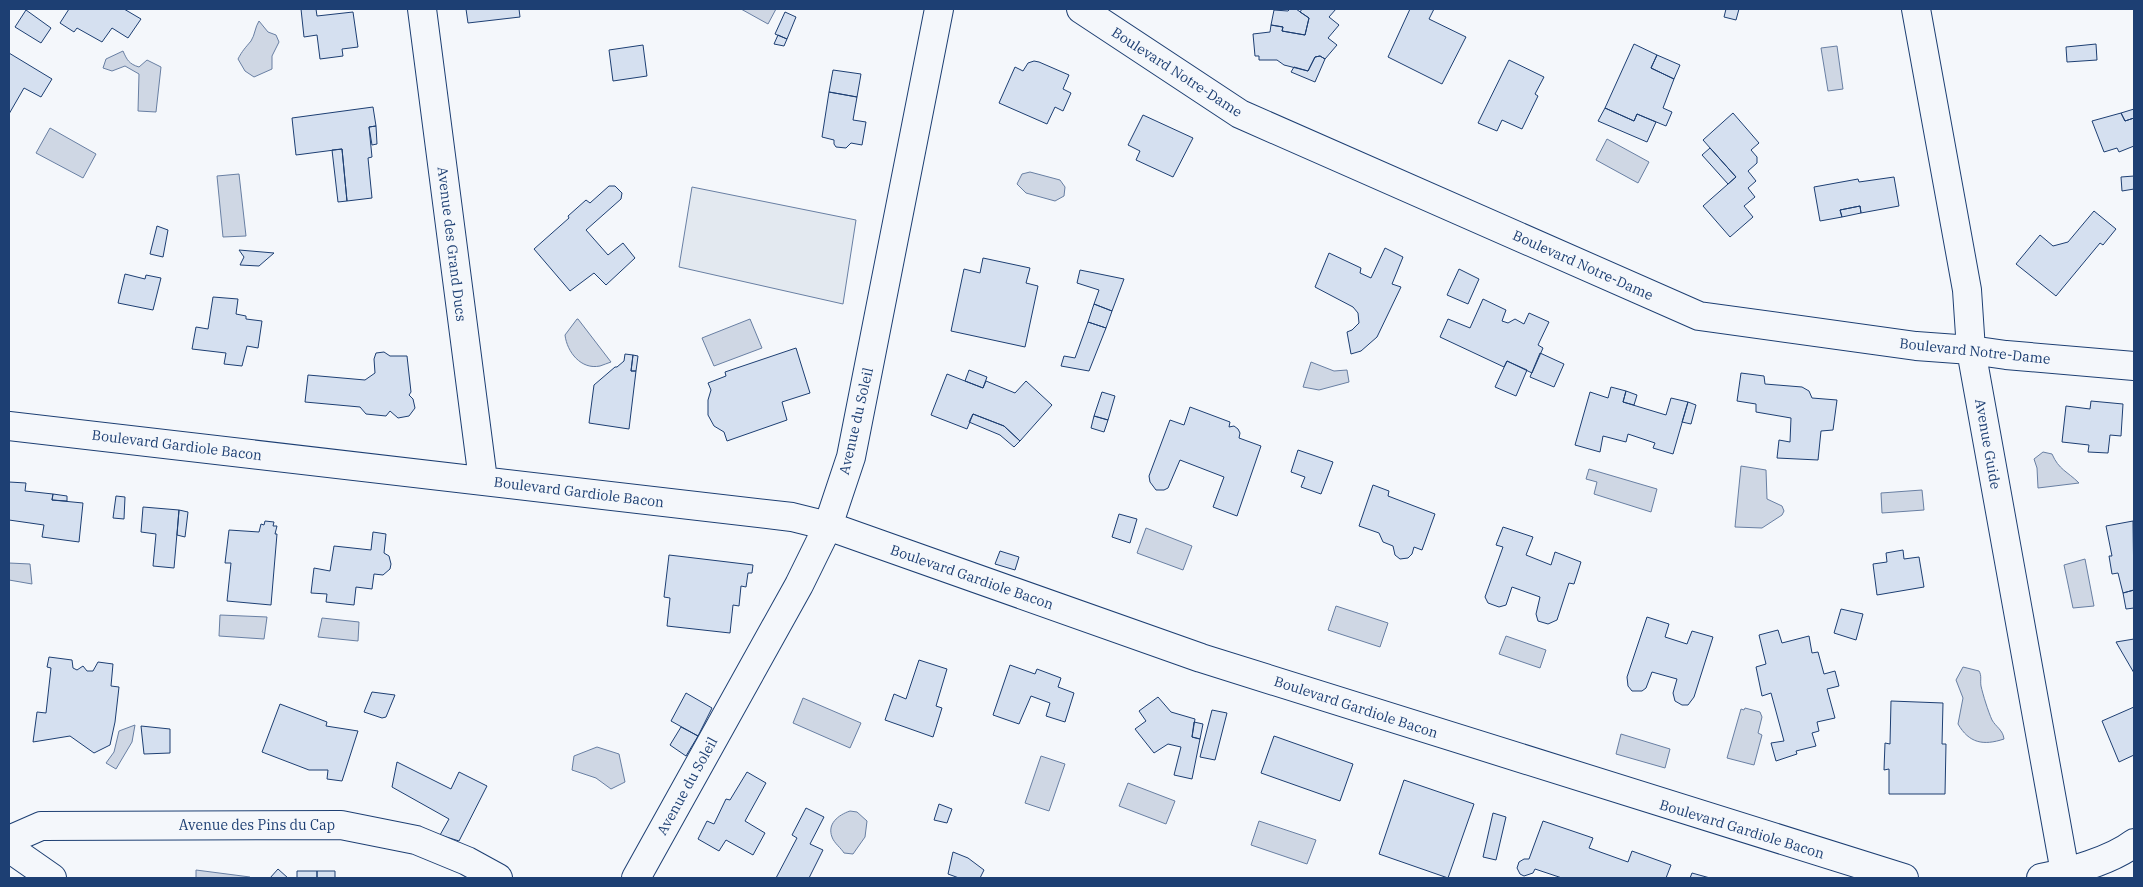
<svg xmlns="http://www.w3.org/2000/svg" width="2143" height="887" font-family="'IBM Plex Serif',serif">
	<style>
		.green { fill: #e3e9f0; stroke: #687fa3 }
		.water { fill: #cfd7e4; stroke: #687fa3 }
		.building { fill: #d5e0f0; stroke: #1d3f73 }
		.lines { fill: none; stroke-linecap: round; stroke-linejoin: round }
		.street-casing { stroke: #1d3f73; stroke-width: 30 }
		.street { stroke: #f4f7fb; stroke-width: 28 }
		.labels { text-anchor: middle; stroke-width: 4; stroke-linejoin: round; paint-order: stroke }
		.street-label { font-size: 14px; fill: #1d3f73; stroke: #f4f7fb }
	</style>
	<rect width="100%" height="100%" fill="#f4f7fb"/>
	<!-- green -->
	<path class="green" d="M692 187 856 220 843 304 679 267Z"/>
	<!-- water -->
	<path class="water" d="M741 9H776L768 24Z
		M259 21 268 32 276 35 279 42 272 56V69L254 77 245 71 238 59C242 51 246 47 251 41 255 35 255 27 259 21Z
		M1837 46 1843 89 1828 91 1821 48Z
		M123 51C127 60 129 64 139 67L147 60 161 67 156 112 138 111 139 74 125 66 112 71 103 68 106 59Z
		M50 128 96 154 83 178 36 153Z
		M1607 139 1649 162 1638 183 1596 160Z
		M1030 172 1060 180 1065 187 1064 196 1055 201 1026 193 1017 184 1022 174Z
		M239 174 246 236 223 237 217 176Z
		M577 319H578L611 362C607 363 604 365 600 366 581 370 567 352 565 335Z
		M750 319 762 348 714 366 702 338Z
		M1311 362 1334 371 1347 370 1349 382 1319 390 1303 387Z
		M2043 452 2052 454C2059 470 2067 471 2079 483L2038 488 2037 468 2034 459Z
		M1741 466 1766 470 1767 499 1782 506 1784 511 1782 515 1762 528 1735 527Z
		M1589 469 1657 489 1651 512 1594 494 1597 482 1586 479Z
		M1922 490 1924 510 1882 513 1881 493Z
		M1146 528 1192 546 1183 570 1137 553Z
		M2085 559 2094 606 2073 608 2064 565Z
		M9 563 30 564 32 584 9 580Z
		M1336 606 1388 623 1380 647 1328 630Z
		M220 615 267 617 264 639 219 636Z
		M322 618 359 622 358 641 318 637Z
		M1506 636 1546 650 1540 668 1499 654Z
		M1963 667 1979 671C1982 676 1980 680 1981 686 1983 695 1988 711 1992 720 1996 727 2003 730 2004 739 1983 746 1969 743 1958 724L1963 698 1956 680Z
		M803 698 861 723 850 748 793 723Z
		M1745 708 1760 712 1762 717 1758 733 1762 735 1754 765 1727 758 1741 709 1744 710Z
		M135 725 132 742 116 769 106 763 114 752 119 731Z
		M1621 734 1670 749 1665 768 1616 754Z
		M597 747 619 754 625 782 611 789 596 778 572 770 574 756Z
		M1041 756 1065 764 1049 811 1025 803Z
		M1128 783 1175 801 1166 824 1119 806Z
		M850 811 857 812 867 821 865 837 853 854 844 853C841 848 834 843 832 837 827 824 838 815 850 811Z
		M1259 821 1316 840 1307 864 1251 845Z
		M196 870 250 877 249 878H196Z"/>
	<!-- building -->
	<path class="building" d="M69 9H124L141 19 128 38 112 28 102 42 77 28 74 32 60 23Z
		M301 9H316L317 16 353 12 358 47 342 49 343 56 320 59 317 35 304 37Z
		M466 9H519L520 17 468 23Z
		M1290 9H1296L1309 18 1305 35 1282 31 1283 27 1271 25 1274 10 1288 11Z
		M1302 9H1336L1329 17 1339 25 1328 38 1337 45 1325 59 1320 56 1315 57 1308 71 1284 65 1277 60H1259V56H1255L1253 34 1270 32 1271 25 1283 27 1282 31 1305 35 1309 18 1300 12Z
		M1410 9H1434L1429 19 1466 37 1442 84 1388 57Z
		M1726 9H1739L1736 20 1724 17Z
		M26 10 51 28 41 43 15 27Z
		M785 12 796 17 787 39 775 34Z
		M778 35 787 39 784 46 774 44Z
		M1634 44 1657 55 1651 68 1674 79 1663 108 1672 112 1666 126 1637 114 1634 121 1605 108Z
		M2096 44 2097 60 2067 62 2066 47Z
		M643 45 647 76 613 81 609 50Z
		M9 53 52 79 41 97 24 88 9 114Z
		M1657 55 1680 65 1674 79 1651 68Z
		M1320 56 1325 59 1315 82 1291 72 1294 67 1308 71 1315 57Z
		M1509 60 1544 77 1535 94 1538 96 1522 129 1502 120 1497 131 1478 123Z
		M1034 61 1039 62 1069 75 1063 89 1071 93 1063 111 1055 107 1047 124 999 103 1015 67 1023 71 1028 63Z
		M833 70 861 74 857 97 829 92Z
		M829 92 857 97 853 120 866 122 862 145 851 143 846 148 836 147 834 144V140L822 137Z
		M373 107 376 126 369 127 372 157 368 158 372 198 347 201 342 149 296 155 292 118Z
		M1605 108 1634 121 1637 114 1656 122 1647 142 1598 121Z
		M2134 109V118L2125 121 2121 113Z
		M1733 113 1759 143 1751 150 1757 157V163L1748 171 1756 181 1748 188 1755 197 1744 206 1753 217 1730 237 1703 206 1736 177 1703 140Z
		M2121 113 2125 121 2134 118V146L2119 152 2117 148 2104 152 2092 121Z
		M1143 115 1193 138 1173 177 1136 160 1140 151 1128 145Z
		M376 126 377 144 372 145 369 127Z
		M1710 148 1736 177 1728 184 1702 155Z
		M342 149 347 201 338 202 332 150Z
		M2134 176V189L2122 191 2121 177Z
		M1894 177 1899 206 1861 213 1860 206 1840 210 1842 217 1820 221 1814 187 1858 179 1859 182Z
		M609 186H615L622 193 621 199 586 230 608 255 623 243 635 258 606 285 594 273 570 291 534 249 569 218 568 216 586 200 590 203Z
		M1860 206 1861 213 1842 217 1840 210Z
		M2094 211 2116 229 2103 245 2100 243 2056 296 2016 264 2040 235 2053 246 2068 242Z
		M157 226 168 230 163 257 150 254Z
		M1385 248 1403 257 1392 284 1401 287 1377 337 1361 351 1351 354 1347 332 1352 330 1359 323 1358 313 1353 307 1315 287 1329 253 1361 268 1360 273 1371 278Z
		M239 250 274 253 259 266 240 265 244 257Z
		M983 258 1030 268 1026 283 1038 286 1025 347 951 331 964 269 980 273Z
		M1459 269 1479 279 1468 304 1447 295Z
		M1080 270 1124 279 1112 311 1094 304 1099 290 1077 283Z
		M125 274 145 279 146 275 161 278 153 310 118 303Z
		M213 297 238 299 236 314 246 316V319L262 321 258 348 247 346 242 366 224 364 226 353 192 349 196 327 208 329Z
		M1483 299 1506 310 1502 321 1508 323 1515 319 1524 324 1529 313 1549 322 1538 345 1543 348 1532 373 1507 361 1504 367 1440 337 1448 319 1470 328Z
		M1094 304 1112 311 1106 328 1088 322Z
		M1088 322 1106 328 1089 371 1061 366 1064 356 1075 358Z
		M796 348 810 393 782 402 787 420 727 441 724 432 714 426 708 415V400L711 390 708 383 726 376 725 372Z
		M384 352 390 356H407L411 392 409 395 413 399 415 408 409 416 398 418 390 411 386 416 366 414 360 407 305 402 308 375 365 380 375 373 374 359 376 353Z
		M1540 353 1564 364 1554 387 1530 377Z
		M625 354 633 355 631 371H636L629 429 589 423 594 385 615 367H617L624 361Z
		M633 355 638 356 636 371H631Z
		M1507 361 1527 370 1516 396 1495 387Z
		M969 370 987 377 983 388 965 381Z
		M1741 373 1764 376 1765 384 1802 387 1809 391 1812 398 1837 400 1833 430 1821 431 1818 460 1777 458 1779 440 1790 442 1791 418 1756 412V404L1737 401Z
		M947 374 983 388 986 381 1015 393 1026 381 1052 405 1020 441 1004 426 973 414 967 429 931 415Z
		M1611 387 1626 391 1623 402 1666 415 1671 398 1688 402 1673 454 1653 448 1655 443 1628 434 1626 442 1603 436 1600 452 1575 445 1590 392 1608 398Z
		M1626 391 1637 395 1634 405 1623 402Z
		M1102 392 1115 396 1108 420 1094 416Z
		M2091 401 2123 404 2121 436 2110 435 2108 453 2088 452 2089 445 2062 442 2066 406 2090 409Z
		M1688 402 1696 405 1691 424 1682 422Z
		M1190 407 1230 422 1229 427 1234 426 1238 429 1240 433 1239 438 1261 446 1237 516 1213 507 1224 477 1180 460 1168 488 1164 490H1156L1150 482 1149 476 1170 420 1184 425Z
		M973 414 1004 426 1020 441 1014 447 1000 435 969 422Z
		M1094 416 1108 420 1104 432 1091 428Z
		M1298 450 1333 462 1321 494 1301 487 1305 477 1291 472Z
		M9 482 26 483 25 491 53 494 52 500 83 503 79 542 42 537 44 525 9 520Z
		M1373 485 1389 491 1388 496 1435 514 1422 550 1414 547 1412 554 1408 558 1400 559 1395 555 1393 546 1383 542 1379 533 1359 526Z
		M53 494 67 496V501L52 500Z
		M116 496 125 497 124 519 113 518Z
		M143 507 179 510 174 568 153 566 156 534 141 532Z
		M179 510 188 512 185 537 177 535Z
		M1119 514 1137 519 1130 543 1112 537Z
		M265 521 274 522 273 526H277L275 534H277L271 605 227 601 231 563H225L229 530 259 532 261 524 264 525Z
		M2133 521 2134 590 2123 593 2118 573 2112 574 2109 556H2112L2106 526Z
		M1503 527 1533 537 1526 555 1551 565 1555 552 1581 562 1574 584 1569 583 1557 620 1548 624 1538 621 1536 614 1540 597 1512 587 1506 605 1499 607 1488 603 1485 597 1503 547 1496 545Z
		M373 532 386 534 384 553 389 556 391 564 390 569 383 575 374 574 372 589 356 587 354 605 326 602 327 594 311 593 314 568 330 571 334 546 371 550Z
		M1903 550 1904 559 1919 557 1924 587 1877 595 1873 564 1887 562 1886 553Z
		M1000 551 1019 557 1015 570 995 564Z
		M669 555 753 565 752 573H748L746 587 741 586 739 606 733 605 730 633 667 626 670 598 664 597Z
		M2134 590V608L2126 609 2123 593Z
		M1841 609 1863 614 1856 640 1834 633Z
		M1647 617 1669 624 1665 637 1687 644 1692 631 1713 637 1694 697 1688 705H1682L1675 701 1673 693 1677 679 1652 672 1646 688 1642 691H1632L1628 686 1627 677Z
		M1778 630 1782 643 1809 636 1812 653 1818 652 1824 674 1835 671 1839 686 1827 689 1835 718 1817 722 1819 731 1812 733 1816 746 1796 751 1797 754 1776 761 1771 743 1784 741 1771 693 1762 696 1756 667 1766 664 1759 635Z
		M2134 639V673L2116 642Z
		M49 657 72 660 73 668 77 670 83 666 87 671H93L98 662 113 664 111 686 119 687 115 722 110 745 94 753 70 736 33 742 37 712 46 713 51 668 47 667Z
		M919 660 947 669 936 706 942 708 933 737 885 720 894 694 906 699Z
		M1010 665 1035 674 1037 669 1061 678 1058 687 1074 693 1065 722 1046 716 1050 703 1031 696 1019 724 993 715Z
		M372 692 395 695 386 717 382 718 364 712Z
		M686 693 712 708 698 736 671 721Z
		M1158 697 1171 712 1195 719 1192 737 1200 739 1192 779 1174 775 1181 747 1168 744 1154 753 1135 729 1146 721 1139 711Z
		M1891 701 1943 703 1942 744H1946L1945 794H1889V769L1884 770 1885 743 1890 744Z
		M280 704 327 722 326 726 358 731 342 781 327 779 328 770H309L262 752Z
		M2134 707V755L2119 762 2102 721Z
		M1212 710 1227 713 1215 760 1200 757Z
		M1194 722 1203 724 1200 739 1192 737Z
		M141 726 170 729V753L144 754Z
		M681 727 698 736 686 756 670 745Z
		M1274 736 1353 764 1340 801 1261 773Z
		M397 762 451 789 459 772 487 786 459 841 440 835 449 819 392 787Z
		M747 772 766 783 745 821 765 833 753 855 726 840 719 851 698 839 707 821 714 824 726 799 730 800Z
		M1404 780 1474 804 1448 878 1379 854Z
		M939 804 952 809 947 823 934 820Z
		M806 808 824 817 810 844 823 850 809 878H776L797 838 792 835Z
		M1493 813 1506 817 1496 860 1483 857Z
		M1543 821 1593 838 1589 848 1628 862 1632 851 1671 865 1666 878H1562L1535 869 1533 873 1524 876 1520 874 1517 868 1519 862 1524 859H1529Z
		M953 852 968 858 984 870 980 878H959L948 874Z
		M278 869 288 878H270Z
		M297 871H317V878H297Z
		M317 871H335V878H317Z
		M1692 873 1710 878H1690Z"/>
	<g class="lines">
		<!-- street casing -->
		<g class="street-casing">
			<path id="street" d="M422 9 483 480
				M1081 9 1240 114 1699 316 1916 346 1971 350 2006 355 2134 366
				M1916 9 1967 290 1971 350 2066 878
				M9 426 792 517 828 526 1201 658 1904 878
				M9 840 41 826 341 825 416 840 467 861 498 878
				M9 848 52 878
				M636 878 799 585 828 526 851 457 939 9
				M2041 878C2069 872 2112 860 2134 843"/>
		</g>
		<!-- street -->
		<use href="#street" class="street"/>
	</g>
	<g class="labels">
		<!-- street labels -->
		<g class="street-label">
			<text transform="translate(1177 72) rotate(33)" y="5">Boulevard Notre-Dame</text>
			<text transform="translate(452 244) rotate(83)" y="5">Avenue des Grand Ducs</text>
			<text transform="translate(1583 265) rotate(24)" y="5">Boulevard Notre-Dame</text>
			<text transform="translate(1975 351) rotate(6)" y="5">Boulevard Notre-Dame</text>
			<text transform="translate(856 421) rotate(-77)" y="5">Avenue du Soleil</text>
			<text transform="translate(1988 444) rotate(80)" y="5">Avenue Guide</text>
			<text transform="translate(177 445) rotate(7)" y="5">Boulevard Gardiole Bacon</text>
			<text transform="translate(579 492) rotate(7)" y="5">Boulevard Gardiole Bacon</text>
			<text transform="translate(972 577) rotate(19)" y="5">Boulevard Gardiole Bacon</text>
			<text transform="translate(1356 707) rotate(18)" y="5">Boulevard Gardiole Bacon</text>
			<text transform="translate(687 786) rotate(-61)" y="5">Avenue du Soleil</text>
			<text x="257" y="830">Avenue des Pins du Cap</text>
			<text transform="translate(1742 829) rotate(17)" y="5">Boulevard Gardiole Bacon</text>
		</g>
	</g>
	<!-- border -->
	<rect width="2143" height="887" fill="none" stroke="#1d3f73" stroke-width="20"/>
</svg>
